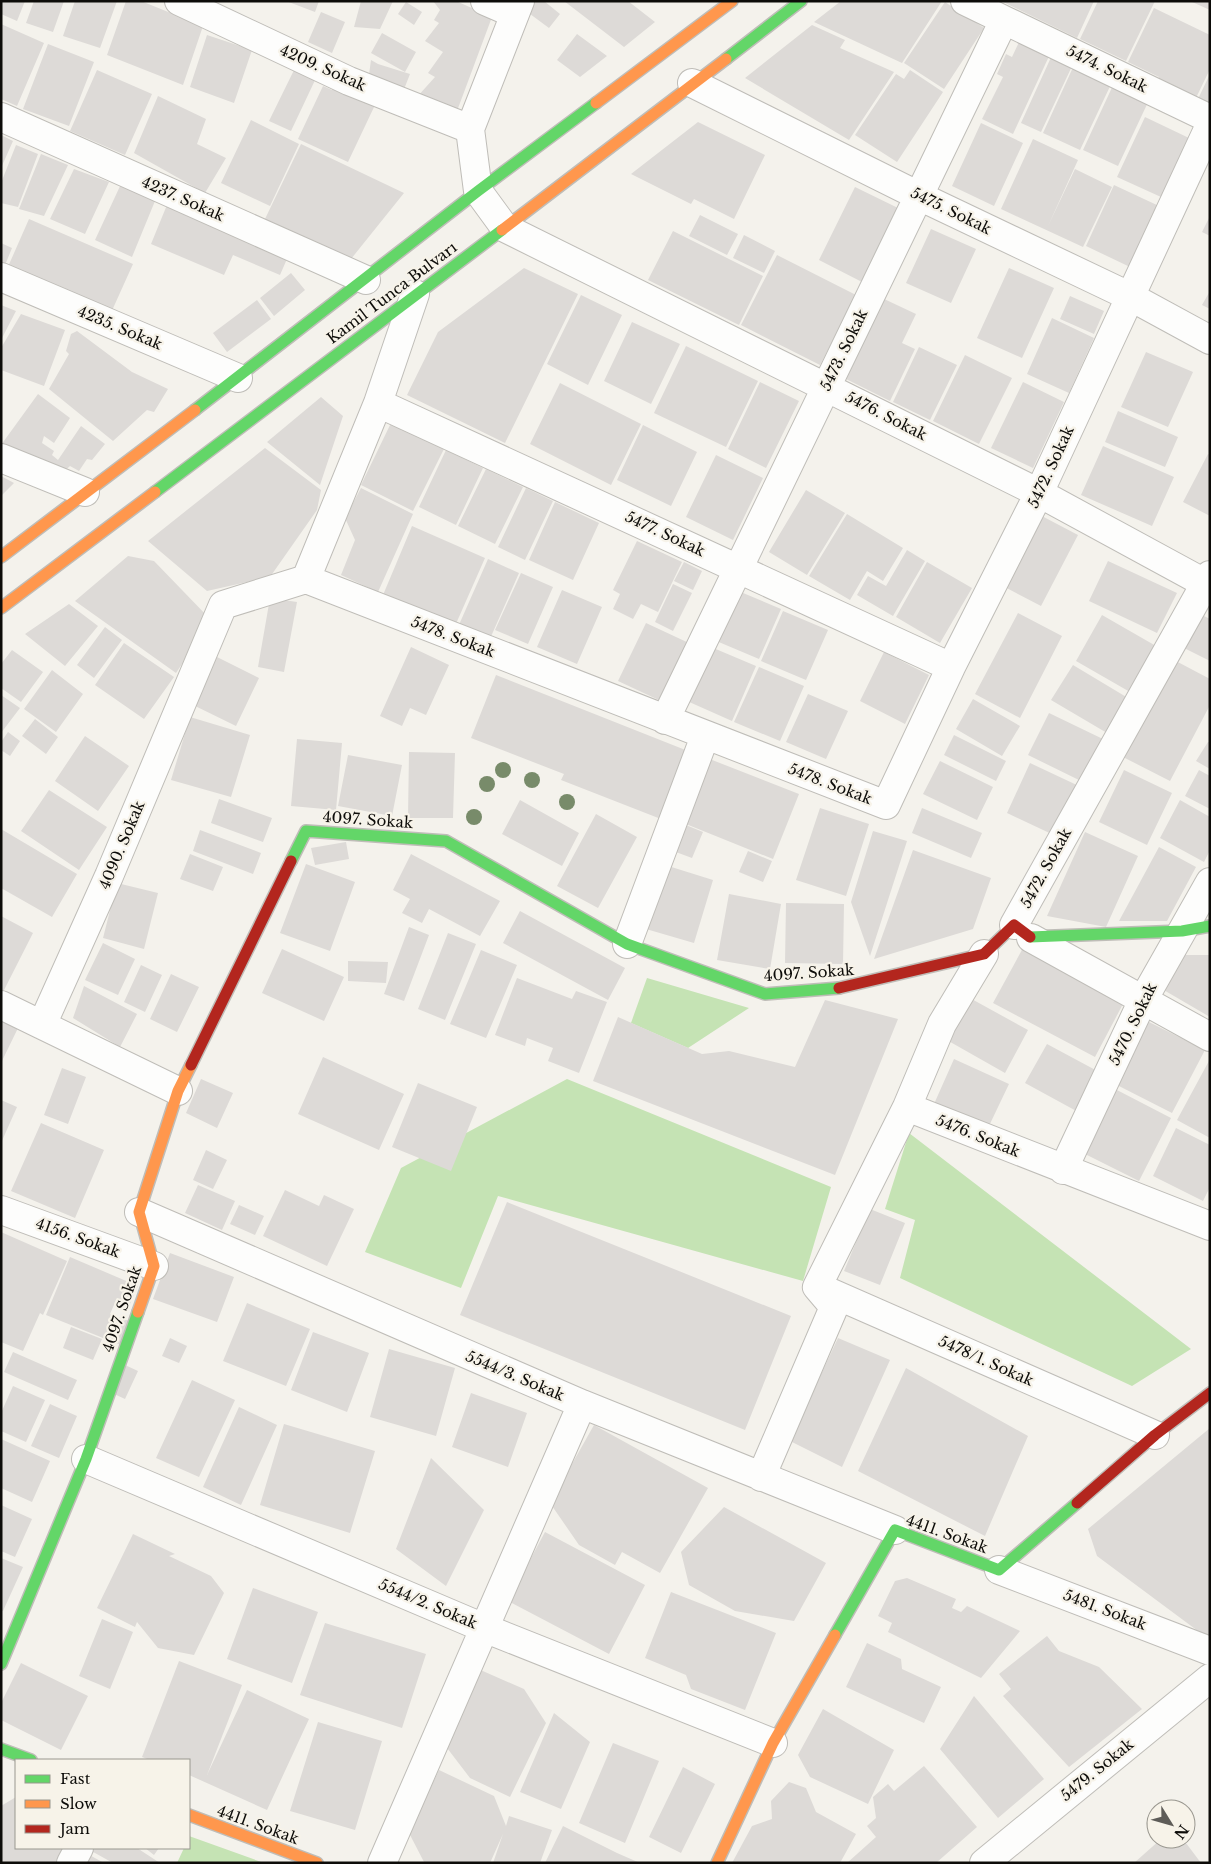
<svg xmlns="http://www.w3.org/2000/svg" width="1211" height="1864" font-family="'Libre Baskerville',serif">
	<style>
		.green { fill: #c5e3b4 }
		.building { fill: #dddad7 }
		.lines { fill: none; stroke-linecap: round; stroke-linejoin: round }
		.street-casing { stroke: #bfbdb8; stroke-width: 30 }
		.fast-casing { stroke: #bfbdb8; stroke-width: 14 }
		.slow-casing { stroke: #bfbdb8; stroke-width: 14 }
		.jam-casing { stroke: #bfbdb8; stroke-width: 14 }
		.street { stroke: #fdfdfc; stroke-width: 28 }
		.fast { stroke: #63d668; stroke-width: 11 }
		.slow { stroke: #ff974d; stroke-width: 11 }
		.jam { stroke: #b3261e; stroke-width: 11 }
		.tree { fill: #788b6a }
		.labels { text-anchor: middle; stroke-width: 4.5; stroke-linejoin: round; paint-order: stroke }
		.street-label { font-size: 15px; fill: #0d0c09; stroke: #f7f3e9 }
	</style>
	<rect width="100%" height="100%" fill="#f4f2ec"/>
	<!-- green -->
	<path class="green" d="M647 978 749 1008 688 1048 631 1023Z
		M567 1079 831 1187 803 1281 498 1196 461 1288 365 1252 401 1168Z
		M909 1133 1191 1349 1132 1386 900 1278 915 1220 885 1209Z
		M189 1836 264 1863H177L184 1848H189Z"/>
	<!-- building -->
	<path class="building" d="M1 1H25L17 21 1 14Z
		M34 1H64L53 32 26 23Z
		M75 1H117L100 48 63 36Z
		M126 1H141L203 26 183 85 107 55Z
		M286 1H319L315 12Z
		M361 1H393L380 29 354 27Z
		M433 1H456L492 17 457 111 417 97 435 77 428 73 443 52 425 41 439 23 434 20 440 10Z
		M530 1H544L560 14 549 28 526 11Z
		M564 1H628L655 22 624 47Z
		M841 1H942L902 63 814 22Z
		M1001 1H1094L1077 38Z
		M1098 1H1155L1126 61 1080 39Z
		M1190 1H1210V10Z
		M406 2 422 12 414 25 398 14Z
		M945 2 984 28 944 89 904 63Z
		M1154 8 1210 35V69L1195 100 1157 82 1159 77 1128 62Z
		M321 12 345 22 332 53 308 42Z
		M1 24 44 43 17 106 1 99Z
		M812 25 845 40 840 48 894 72 849 140 745 78Z
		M382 33 416 52 405 72 371 53Z
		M577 34 607 56 580 77 557 60Z
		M207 35 252 50 234 103 190 87Z
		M1021 38 1051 52 1013 134 982 119 1003 77 997 74 1006 54 1012 57Z
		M48 44 94 62 69 126 23 109Z
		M1053 53 1074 62 1041 132 1021 123Z
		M371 60 378 64 410 74 401 97 368 82Z
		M1075 63 1113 80 1080 150 1043 133Z
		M296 66 317 76 291 131 269 121Z
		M97 70 152 94 125 155 70 131Z
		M910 70 943 92 897 162 855 135 896 74 904 79Z
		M1210 74V107L1197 101Z
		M1115 81 1150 98 1118 166 1083 150Z
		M323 86 332 90 334 86 375 105 348 162 298 139Z
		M158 96 206 119 197 144 226 158 205 193 134 153Z
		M1145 117 1189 138 1161 197 1117 177Z
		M251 120 299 144 270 206 221 183Z
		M698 122 765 155 734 219 694 199 691 204 631 174Z
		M981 123 1023 143 994 206 952 186Z
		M1 135 13 141 1 168Z
		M1033 139 1078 160 1048 226 1075 169 1112 187 1083 247 1001 209Z
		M301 144 404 193 351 259 265 219Z
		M16 145 38 154 18 207 1 203V183Z
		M41 154 68 165 44 216 19 209Z
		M74 169 109 182 85 234 50 219Z
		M121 184 155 201 132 257 95 240Z
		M1114 185 1159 206 1130 267 1086 246Z
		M855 187 898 208 862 282 819 260Z
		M169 200 290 252 280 275 233 255 224 275 151 244Z
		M700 215 738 234 727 255 689 236Z
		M1210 216V236L1202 232Z
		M29 219 133 264 110 315 7 269Z
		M931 229 976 249 951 303 906 283Z
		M673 231 763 276 739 325 648 280Z
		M744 235 775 251 764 273 733 258Z
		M1 243 12 248 3 270 1 269Z
		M777 255 856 295 820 365 741 325Z
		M524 268 578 294 505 443 407 395 438 332Z
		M1009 268 1054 288 1022 358 977 338Z
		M291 273 305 290 274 316 260 298Z
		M1210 291V309L1202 305Z
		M581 295 622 315 588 385 547 364Z
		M1070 296 1104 311 1094 334 1060 319Z
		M882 298 916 314 902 343 915 349 890 401 844 378Z
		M257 300 271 319 227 352 213 333Z
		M1 305 16 311 1 340Z
		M21 314 65 330 44 386 1 370V348Z
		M1052 318 1094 338 1069 393 1027 374Z
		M632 322 680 344 651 404 604 381Z
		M77 331 132 372 168 389 154 412 147 410 113 441 49 389 69 354 66 351 71 334Z
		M686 346 758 381 726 447 654 413Z
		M919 347 957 365 930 420 893 402Z
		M1146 352 1193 372 1168 427 1121 407Z
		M965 355 1012 378 979 444 933 421Z
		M760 382 799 401 766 468 728 449Z
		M1023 382 1064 402 1033 468 991 448Z
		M560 383 641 424 611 485 530 444Z
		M38 394 70 418 54 443 44 436 42 443 54 451 52 455 58 460 81 426 105 444 92 460 87 459 79 471 70 466 58 477 1 445Z
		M321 397 343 416 320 485 267 442Z
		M1118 411 1178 437 1165 467 1105 442Z
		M391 423 444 449 413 511 361 485Z
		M643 425 697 452 671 506 617 480Z
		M1103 446 1174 477 1152 526 1081 495Z
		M265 448 321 490 317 510 270 577 207 591 148 541Z
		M446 450 483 468 456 525 419 507Z
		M1208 454 1210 455V516L1183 502Z
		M716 455 763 478 733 540 686 517Z
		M486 469 523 487 495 544 458 526Z
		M1 476 14 483 1 496Z
		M361 488 413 514 378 592 341 575 355 540 345 518Z
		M526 488 553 501 525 560 498 547Z
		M806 490 845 513 807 575 769 552Z
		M555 502 599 523 573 580 529 560Z
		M847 514 903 548 883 581 867 571 850 600 809 576Z
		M1038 514 1078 535 1041 606 1001 585Z
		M412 526 485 558 455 626 383 595Z
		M637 541 682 562 658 612 641 604 633 619 613 609 620 594 613 590Z
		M907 550 925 561 893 616 857 595 868 576 886 586Z
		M128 556 154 561 211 620 176 673 75 601Z
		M488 559 519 573 489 641 458 627Z
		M1108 561 1177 593 1157 633 1089 601Z
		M684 562 702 571 693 590 674 581Z
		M927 562 972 588 940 643 896 617Z
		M521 573 553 587 528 644 495 630Z
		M673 584 692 593 673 631 655 622Z
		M562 590 602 607 577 664 537 647Z
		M736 590 781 609 759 659 714 640Z
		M270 598 297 602 284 672 258 667Z
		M69 604 98 626 65 666 25 634Z
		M783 611 828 630 806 680 761 661Z
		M1018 613 1062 636 1020 718 975 694Z
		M1200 614 1210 619V661L1184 648Z
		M1102 615 1156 646 1130 692 1076 661Z
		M646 623 691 644 663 702 618 681Z
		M105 627 122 640 94 678 77 665Z
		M124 643 174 677 144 719 95 685Z
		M411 647 449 665 426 715 410 708 402 726 380 716Z
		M711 647 756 666 732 721 687 701Z
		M12 650 43 672 21 702 1 688V664Z
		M884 652 929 675 905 724 860 701Z
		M211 654 259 678 236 726 187 702Z
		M1174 660 1210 679V705L1170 781 1123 757Z
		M1073 665 1128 698 1107 733 1051 700Z
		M759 667 804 686 780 741 734 722Z
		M52 670 83 694 56 732 24 709Z
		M496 675 693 753 666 821 561 780 564 774 471 738Z
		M808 694 848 711 826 759 786 742Z
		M1 695 20 708 1 733Z
		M973 699 1020 726 1002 756 956 729Z
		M1049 713 1105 740 1083 782 1028 755Z
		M190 717 250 735 231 797 171 780Z
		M35 719 58 737 46 754 22 736Z
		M8 732 20 741 10 756 1 750V742Z
		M954 735 1006 761 996 781 944 755Z
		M85 736 129 766 98 811 55 781Z
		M297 739 342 743 336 810 291 806Z
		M1208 742H1210V769L1196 761Z
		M409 752 455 753 453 818H408Z
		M348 755 402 765 392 816 338 806Z
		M702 756 799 794 773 859 676 820Z
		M940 761 993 787 977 820 923 794Z
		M1030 763 1081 787 1058 837 1007 813Z
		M1124 770 1172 793 1147 845 1099 822Z
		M1199 770 1210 776V809L1185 796Z
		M49 790 107 827 79 870 21 831Z
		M219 799 272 818 263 842 211 823Z
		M520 800 579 833 562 866 502 834Z
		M1180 800 1210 817V850L1204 862 1160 838Z
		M820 808 869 824 846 896 796 880Z
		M922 808 982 833 971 858 912 833Z
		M596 814 637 837 598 908 557 886Z
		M676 821 703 832 692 858 665 848Z
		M1 829 77 874 52 917 1 888Z
		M200 830 261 853 253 874 193 851Z
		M873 831 907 841 870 956 851 902Z
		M1085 832 1138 856 1106 927 1047 916Z
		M346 842 349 859 315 865 311 848Z
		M1159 847 1196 867 1167 921H1119Z
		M913 850 991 878 973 929 874 959Z
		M748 851 772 861 763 882 739 872Z
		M190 854 223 867 213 891 180 879Z
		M411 854 500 901 480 936 429 909 422 923 402 913 410 899 393 890Z
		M306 864 355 882 330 951 280 933Z
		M665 865 713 880 694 943 646 929Z
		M117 883 158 893 144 949 103 938Z
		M729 894 781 904 770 969 717 960Z
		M786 903 844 904 843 964 785 963Z
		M520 911 625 968 608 1000 503 943Z
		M1 916 33 933 1 996Z
		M409 927 429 935 404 1001 384 994Z
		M448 933 476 944 445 1020 418 1009Z
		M103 943 135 959 118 995 85 980Z
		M1023 948 1124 1002 1095 1057 993 1003Z
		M282 949 344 977 324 1021 262 993Z
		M481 950 517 965 486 1038 450 1024Z
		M1181 955H1210V1017L1162 989Z
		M348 961 388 962 386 983 348 981Z
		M141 965 162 975 145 1012 124 1002Z
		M171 974 199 987 177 1032 150 1019Z
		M517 978 572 999 576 991 607 1002 579 1073 548 1061 553 1048 527 1038 525 1046 495 1035Z
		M84 986 137 1014 120 1047 73 1018Z
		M968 997 1028 1030 1005 1073 945 1039Z
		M825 1000 898 1019 835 1175 593 1081 618 1017 702 1054 729 1051 795 1067Z
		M1 1020 18 1028 1 1063Z
		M1147 1021 1205 1050 1172 1113 1115 1084Z
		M1047 1044 1101 1073 1080 1113 1025 1083Z
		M323 1057 404 1094 379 1150 298 1114Z
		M954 1059 1009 1084 988 1128 934 1104Z
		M1210 1059V1138L1177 1120Z
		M62 1068 86 1077 68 1124 44 1115Z
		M201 1079 233 1093 217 1128 186 1113Z
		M418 1083 477 1107 451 1171 392 1147Z
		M1115 1089 1171 1118 1139 1181 1083 1153Z
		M1 1100 17 1107 1 1143Z
		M41 1123 104 1150 75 1218 11 1191Z
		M1176 1128 1210 1145V1187L1203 1201 1153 1176Z
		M206 1150 227 1160 213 1189 193 1180Z
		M198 1185 235 1201 222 1230 185 1213Z
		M285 1190 319 1206 324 1195 354 1209 327 1266 263 1236Z
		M507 1202 791 1316 745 1430 460 1315Z
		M239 1205 264 1216 255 1235 230 1224Z
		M870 1209 905 1223 880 1285 844 1271Z
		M1 1232 67 1261 43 1315 40 1313 23 1351 1 1342Z
		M170 1253 234 1277 217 1322 153 1299Z
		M70 1257 138 1286 130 1304 117 1298 110 1314 132 1322 123 1346 46 1315Z
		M247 1303 310 1329 286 1386 223 1361Z
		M71 1327 102 1339 93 1360 63 1348Z
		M313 1332 369 1353 347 1412 291 1390Z
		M170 1338 187 1346 179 1363 162 1356Z
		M838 1338 890 1360 842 1467 790 1441Z
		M389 1349 455 1368 436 1436 370 1417Z
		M13 1352 77 1380 68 1400 4 1372Z
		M125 1365 138 1371 125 1399 112 1393Z
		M906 1368 1028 1436 985 1536 858 1471Z
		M192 1380 235 1400 199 1477 156 1458Z
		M13 1386 45 1400 26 1442 1 1431V1413Z
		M471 1393 527 1413 508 1467 452 1447Z
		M50 1404 77 1416 59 1458 31 1446Z
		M239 1407 277 1425 241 1505 203 1487Z
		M284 1424 375 1451 350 1533 260 1505Z
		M594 1425 708 1488 660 1573 622 1552 615 1565 579 1545 550 1503Z
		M1210 1428V1635L1206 1637 1097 1556 1088 1529Z
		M1 1439 50 1461 32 1502 1 1488Z
		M431 1458 484 1510 446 1586 396 1549Z
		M1 1505 32 1519 15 1557 1 1551Z
		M724 1507 826 1563 794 1621 735 1611 689 1585 681 1552Z
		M545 1532 645 1585 609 1654 508 1601Z
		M133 1534 175 1554 169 1556 211 1576 224 1593 194 1655 158 1648 137 1622 135 1627 97 1608Z
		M1 1558 23 1567 3 1611H1Z
		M907 1578 956 1599 952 1608 961 1612 967 1606 1020 1631 981 1678 888 1632 892 1623 878 1616 895 1581Z
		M253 1588 318 1612 292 1683 227 1659Z
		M671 1592 776 1633 745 1710 691 1689 686 1675 645 1658Z
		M102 1619 133 1632 110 1689 79 1676Z
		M325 1623 426 1654 402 1728 300 1695Z
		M1047 1636 1059 1651 1099 1667 1142 1709 1069 1767 1003 1696 1011 1689 999 1674Z
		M867 1643 901 1659 902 1669 941 1687 924 1723 846 1687Z
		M179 1661 242 1685 207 1775 247 1690 309 1719 267 1810 189 1775V1760H150L142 1757Z
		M21 1663 88 1696 61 1750 1 1720V1703Z
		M476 1668 524 1689 546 1723 510 1797 470 1778 444 1744Z
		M974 1696 1044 1779 998 1818 940 1749Z
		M823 1709 894 1750 868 1804 810 1777 798 1755Z
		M554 1713 590 1742 561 1809 520 1792Z
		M318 1722 382 1741 355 1830 290 1811Z
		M613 1743 659 1761 625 1843 579 1823Z
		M924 1766 977 1827 936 1863H847L876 1837 867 1826 876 1818 873 1797 888 1784 894 1791Z
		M683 1767 715 1784 681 1853 649 1837Z
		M439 1770 494 1796 506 1826 509 1816 552 1830 540 1863H493L503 1834 490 1863 424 1862 409 1833Z
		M789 1782 806 1788 816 1812 856 1834 840 1863H732L752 1826 772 1819 771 1801Z
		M16 1797V1848H72L62 1863H1V1806Z
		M563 1826 617 1853 640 1863H545Z
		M1161 1839H1183L1201 1863H1134Z
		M86 1848H137L160 1863H113Z
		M145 1848H159L154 1855Z
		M84 1852 104 1863H78Z"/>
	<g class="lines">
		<!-- street casing -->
		<g class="street-casing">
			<path id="street" d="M179 1 349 81 470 129
				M485 1 515 14
				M520 1 470 129 478 191 505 228 1039 493 1210 586
				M1004 20 1210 119
				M692 83 919 196 1131 297 1210 340
				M1 117 366 280
				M1 277 238 378
				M415 294 378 403 306 579 886 805 951 667 1039 493 1210 125
				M378 403 951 667
				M1 458 85 492
				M665 720 1004 20 965 1
				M1014 925 1210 575
				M1031 938 1210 1037
				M627 944 705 736
				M984 954 942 1024 907 1107 1210 1226
				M1 1005 42 1025
				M178 1091 42 1025 109 876 223 605 306 579
				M1063 1170 1143 1000 1210 882
				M1 1210 154 1266
				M139 1212 582 1404 895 1530
				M818 1287 1155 1435
				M86 1459 484 1628 773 1743
				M761 1477 834 1307 817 1287 907 1107
				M999 1570 1210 1651
				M71 1863 79 1848
				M382 1863 582 1404
				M984 1863 1210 1678"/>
		</g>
		<!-- fast casing -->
		<g class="fast-casing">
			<path id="fast" d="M726 59 801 1
				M195 410 478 191 596 103
				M155 492 502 230
				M291 861 306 831 446 841 627 944 765 994 839 988
				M1030 937 1182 931 1210 926
				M835 1635 895 1530 999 1570 1077 1503
				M1 1664 86 1459 138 1312
				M1 1749 31 1760"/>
		</g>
		<!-- slow casing -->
		<g class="slow-casing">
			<path id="slow" d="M596 103 732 1
				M502 230 726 59
				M1 557 195 410
				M1 608 155 492
				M138 1312 154 1266 139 1212 178 1091 191 1065
				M189 1815 317 1863
				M717 1863 773 1743 835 1635"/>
		</g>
		<!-- jam casing -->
		<g class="jam-casing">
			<path id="jam" d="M839 988 984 954 1014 925 1030 937
				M191 1065 291 861
				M1077 1503 1155 1435 1210 1393"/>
		</g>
		<!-- street -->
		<use href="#street" class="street"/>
		<!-- fast -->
		<use href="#fast" class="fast"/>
		<!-- slow -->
		<use href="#slow" class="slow"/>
		<!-- jam -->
		<use href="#jam" class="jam"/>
	</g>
	<!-- trees -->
	<g class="tree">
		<circle cx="503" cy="770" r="8"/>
		<circle cx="532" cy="780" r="8"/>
		<circle cx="487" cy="784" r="8"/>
		<circle cx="567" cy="802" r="8"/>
		<circle cx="474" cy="817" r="8"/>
	</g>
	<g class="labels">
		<!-- street labels -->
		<g class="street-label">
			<text transform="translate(323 68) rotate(24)" y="5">4209. Sokak</text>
			<text transform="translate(1107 69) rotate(26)" y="5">5474. Sokak</text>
			<text transform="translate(183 199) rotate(24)" y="5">4237. Sokak</text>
			<text transform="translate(951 211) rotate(26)" y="5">5475. Sokak</text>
			<text transform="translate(392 293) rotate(-37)" y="5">Kamil Tunca Bulvarı</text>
			<text transform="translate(120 328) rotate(23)" y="5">4235. Sokak</text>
			<text transform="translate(844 350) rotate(-64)" y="5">5473. Sokak</text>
			<text transform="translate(886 416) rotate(27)" y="5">5476. Sokak</text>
			<text transform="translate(1051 467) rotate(-65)" y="5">5472. Sokak</text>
			<text transform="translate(665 534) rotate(25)" y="5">5477. Sokak</text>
			<text transform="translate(453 637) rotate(21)" y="5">5478. Sokak</text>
			<text transform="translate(830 784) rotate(21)" y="5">5478. Sokak</text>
			<text transform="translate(368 820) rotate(4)" y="5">4097. Sokak</text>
			<text transform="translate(122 845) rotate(-67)" y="5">4090. Sokak</text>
			<text transform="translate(1046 868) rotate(-61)" y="5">5472. Sokak</text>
			<text transform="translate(809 973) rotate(-4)" y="5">4097. Sokak</text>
			<text transform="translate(1133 1024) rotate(-64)" y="5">5470. Sokak</text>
			<text transform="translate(978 1136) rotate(22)" y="5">5476. Sokak</text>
			<text transform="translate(78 1238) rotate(20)" y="5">4156. Sokak</text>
			<text transform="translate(122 1309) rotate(-71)" y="5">4097. Sokak</text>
			<text transform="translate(986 1361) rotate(24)" y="5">5478/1. Sokak</text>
			<text transform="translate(515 1376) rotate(23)" y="5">5544/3. Sokak</text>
			<text transform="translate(947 1534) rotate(20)" y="5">4411. Sokak</text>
			<text transform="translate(428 1604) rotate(23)" y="5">5544/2. Sokak</text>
			<text transform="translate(1105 1610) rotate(21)" y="5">5481. Sokak</text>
			<text transform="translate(1097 1770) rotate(-39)" y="5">5479. Sokak</text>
			<text transform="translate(258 1825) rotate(20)" y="5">4411. Sokak</text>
		</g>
	</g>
	<!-- border -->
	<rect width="1211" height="1864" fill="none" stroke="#0d0c09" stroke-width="5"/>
	<!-- legend -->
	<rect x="15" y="1759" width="175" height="90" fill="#f7f3e9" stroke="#99978f"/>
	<rect x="25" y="1775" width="25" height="8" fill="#63d668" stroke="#99978f"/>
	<text x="60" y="1784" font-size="15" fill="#0d0c09">Fast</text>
	<rect x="25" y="1800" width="25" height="8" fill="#ff974d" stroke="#99978f"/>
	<text x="60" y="1809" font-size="15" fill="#0d0c09">Slow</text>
	<rect x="25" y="1825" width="25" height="8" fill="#b3261e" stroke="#99978f"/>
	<text x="60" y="1834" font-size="15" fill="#0d0c09">Jam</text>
	<!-- north arrow -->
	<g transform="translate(1171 1824) rotate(127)"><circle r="24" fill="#f7f3e9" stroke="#99978f"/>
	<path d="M0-4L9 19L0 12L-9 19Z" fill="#5e5c58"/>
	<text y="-8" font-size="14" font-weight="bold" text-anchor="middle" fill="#0d0c09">N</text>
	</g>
</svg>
